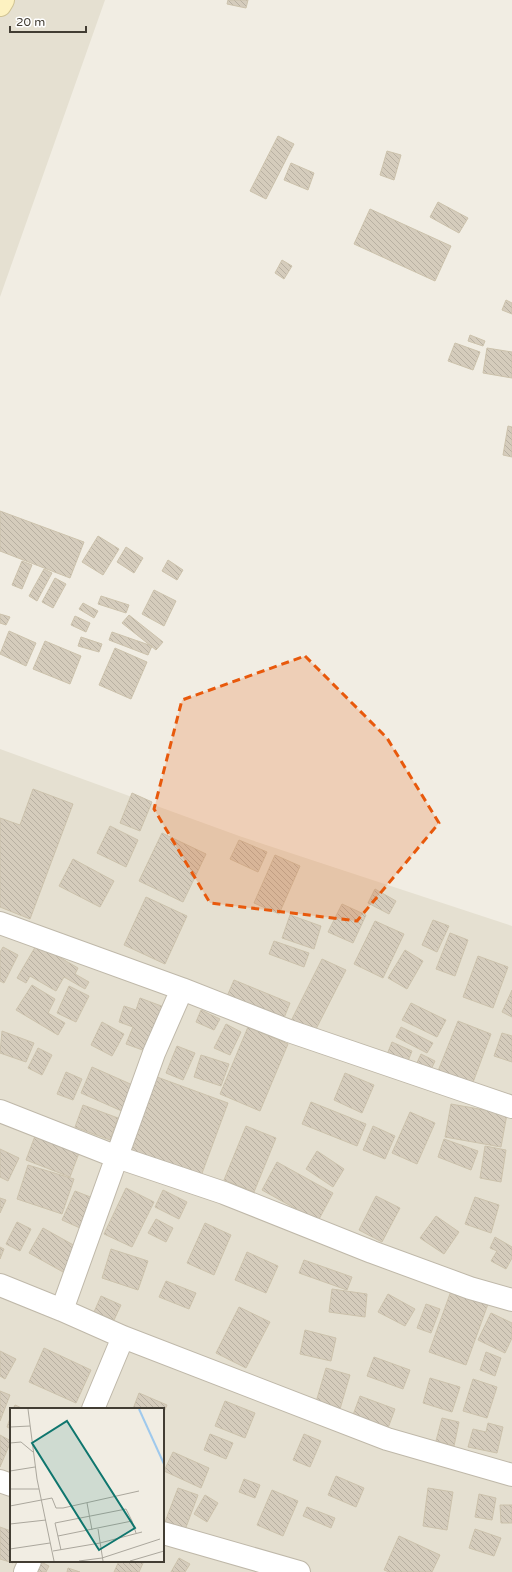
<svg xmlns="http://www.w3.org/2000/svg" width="512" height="1572" font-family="'Varela Round',sans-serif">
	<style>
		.residential { fill: #e5e0d1; fill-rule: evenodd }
		.building { fill: url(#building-back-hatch); stroke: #ccc2ac }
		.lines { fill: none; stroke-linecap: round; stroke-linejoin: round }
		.street-casing { stroke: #bfb8a9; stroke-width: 24 }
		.secondary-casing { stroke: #d0c394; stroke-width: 24 }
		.street { stroke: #fff; stroke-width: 22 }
		.secondary { stroke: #fdf2c1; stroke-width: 22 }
		.marked { fill: #e8590c; fill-opacity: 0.2; stroke: #e8590c; stroke-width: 3; stroke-dasharray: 8 5; stroke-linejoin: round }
		.inset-river { fill: none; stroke: #9fc9ed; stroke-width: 2 }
		.inset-road { fill: none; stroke: #aba79d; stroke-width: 1 }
		.view { fill: #0f766e; fill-opacity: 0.15; stroke: #0f766e; stroke-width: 2 }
		.inset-edge { fill: none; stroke: #423d33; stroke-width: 2 }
	</style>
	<defs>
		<pattern id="building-back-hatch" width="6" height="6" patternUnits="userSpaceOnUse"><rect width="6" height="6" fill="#d5ccbc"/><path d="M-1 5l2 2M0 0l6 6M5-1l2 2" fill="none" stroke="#b8b0a2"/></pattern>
	</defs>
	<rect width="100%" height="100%" fill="#f1ede3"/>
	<!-- residential -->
	<path class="residential" d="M0 0H105L0 297Z
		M0 749 242 837 512 926V1572H0ZM11 1409H163V1561H11Z"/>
	<!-- building -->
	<path class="building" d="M228 0H248L246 8 227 4Z
		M278 136 294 144 266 199 250 191Z
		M387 151 401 155 394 180 380 175Z
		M291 163 314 173 308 190 284 180Z
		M438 202 468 218 459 233 430 217Z
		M370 209 451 246 435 281 354 244Z
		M282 260 292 266 284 279 275 273Z
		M506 300 512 303V314L502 310Z
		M470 335 485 341 483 346 468 341Z
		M455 343 480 352 473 370 448 361Z
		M487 348 512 352V378L483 373Z
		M508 426 512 427V457L503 455Z
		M0 511 84 542 70 578 0 551Z
		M98 536 119 549 103 575 82 562Z
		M126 547 143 558 134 573 117 562Z
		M168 560 183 570 177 580 162 571Z
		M22 561 32 565 22 589 12 585Z
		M44 569 52 573 37 601 29 596Z
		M55 578 66 584 53 608 42 602Z
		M154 590 176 601 164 626 142 614Z
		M101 596 129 605 126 613 98 604Z
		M83 603 98 611 94 618 79 609Z
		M0 614 10 617 6 625 0 623Z
		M129 615 163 642 156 650 122 623Z
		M75 616 90 623 86 632 71 625Z
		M9 631 36 643 26 666 0 654Z
		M112 632 152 646 148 655 109 640Z
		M81 637 102 644 99 652 78 646Z
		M45 641 81 656 70 684 33 669Z
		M115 648 147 662 131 699 99 685Z
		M33 789 73 804 30 919 0 907V818L20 825Z
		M132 793 152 802 140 831 120 823Z
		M110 826 138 840 126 867 97 853Z
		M162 833 206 854 183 902 139 881Z
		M239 840 267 852 258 872 230 859Z
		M275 855 300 866 279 914 254 903Z
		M73 859 114 881 100 907 59 886Z
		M375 889 396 901 389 914 368 903Z
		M146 897 187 916 165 964 124 945Z
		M342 904 366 915 353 943 328 932Z
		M290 915 321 926 314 949 282 938Z
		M433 920 449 926 437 952 422 945Z
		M375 921 404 934 383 978 354 964Z
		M450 933 468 940 455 976 436 969Z
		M274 941 309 953 304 967 269 954Z
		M37 944 78 968 75 974 89 982 85 989 64 977 56 991 30 976 26 983 17 978Z
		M3 947 18 955 4 983 0 981V952Z
		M405 950 423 961 407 989 388 978Z
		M478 956 508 967 493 1008 463 997Z
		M322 959 346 970 314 1033 291 1021Z
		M234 980 290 1003 282 1023 225 1001Z
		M32 985 55 999 48 1013 65 1023 58 1035 16 1010Z
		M69 986 89 996 76 1022 57 1013Z
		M512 990V1017L502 1012Z
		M140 998 164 1007 148 1052 126 1044 133 1027 119 1022 124 1006 136 1010Z
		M411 1003 446 1020 437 1037 402 1020Z
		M201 1010 220 1019 214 1030 196 1022Z
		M458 1021 491 1034 472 1085 438 1071Z
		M102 1022 124 1034 112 1056 91 1045Z
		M226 1024 241 1032 230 1055 214 1048Z
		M248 1027 288 1044 260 1111 220 1094Z
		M401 1027 433 1043 427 1053 396 1037Z
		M2 1031 34 1043 26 1062 0 1053Z
		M502 1033 512 1036V1062L494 1056Z
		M392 1042 412 1051 406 1066 386 1057Z
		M177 1046 195 1053 183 1080 166 1073Z
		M38 1048 52 1055 42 1075 28 1068Z
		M421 1054 435 1061 429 1074 415 1067Z
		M201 1055 229 1064 221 1086 194 1077Z
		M92 1067 135 1086 124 1112 81 1093Z
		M66 1072 82 1079 73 1100 57 1094Z
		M345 1073 374 1085 362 1113 334 1100Z
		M157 1077 228 1103 201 1176 130 1150Z
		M311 1102 366 1124 357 1146 302 1124Z
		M451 1104 507 1114 501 1147 445 1137Z
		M83 1105 118 1118 110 1140 75 1127Z
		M410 1112 435 1123 417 1164 392 1153Z
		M246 1126 276 1138 254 1192 224 1180Z
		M373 1126 395 1136 385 1159 363 1150Z
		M35 1136 79 1153 70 1177 26 1160Z
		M444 1139 478 1151 471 1170 438 1157Z
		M485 1146 506 1150 501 1182 480 1178Z
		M0 1149 19 1158 8 1181 0 1177Z
		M317 1151 344 1169 333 1187 306 1169Z
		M277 1162 333 1193 318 1221 262 1190Z
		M28 1165 74 1179 62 1214 17 1199Z
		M126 1188 154 1202 132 1247 104 1234Z
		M163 1190 187 1202 179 1219 155 1207Z
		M75 1191 93 1198 80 1228 62 1220Z
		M376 1196 400 1208 382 1242 359 1230Z
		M475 1197 499 1205 491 1233 465 1224Z
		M0 1198 6 1200 0 1213Z
		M436 1216 459 1232 444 1254 420 1238Z
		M156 1219 173 1228 166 1242 148 1233Z
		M17 1222 31 1229 20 1251 6 1244Z
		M205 1223 231 1235 214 1275 187 1263Z
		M43 1228 77 1247 63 1272 29 1253Z
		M495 1237 512 1247V1258L506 1269 491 1261 497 1251 490 1248Z
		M0 1247 4 1249 0 1259Z
		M111 1249 148 1261 138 1290 102 1278Z
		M247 1252 278 1266 266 1293 235 1280Z
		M304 1260 352 1277 347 1290 299 1273Z
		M166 1281 196 1293 189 1309 159 1297Z
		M332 1289 367 1294 365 1317 329 1312Z
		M451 1291 488 1304 466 1365 429 1352Z
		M388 1294 415 1309 405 1326 378 1312Z
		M101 1296 121 1305 114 1320 94 1312Z
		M426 1304 440 1309 431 1333 417 1328Z
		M239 1307 270 1322 246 1368 216 1353Z
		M491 1313 512 1323V1338L505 1353 478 1340Z
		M305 1330 336 1338 331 1361 300 1354Z
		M44 1348 91 1370 76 1403 29 1382Z
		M0 1351 16 1359 5 1379 0 1376Z
		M486 1352 501 1358 495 1376 480 1370Z
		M374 1357 410 1370 403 1389 367 1376Z
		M326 1368 350 1375 340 1409 316 1402Z
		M430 1378 460 1387 452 1412 423 1403Z
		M473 1379 497 1387 487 1418 463 1411Z
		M0 1391 10 1395 0 1421Z
		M139 1393 167 1405 163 1414V1409H133Z
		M360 1396 395 1409 388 1428 353 1415Z
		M225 1401 255 1413 245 1438 215 1426Z
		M15 1405 24 1409H13Z
		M11 1415V1429L7 1427Z
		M442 1418 459 1422 454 1446 436 1441Z
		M488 1423 503 1427 497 1453 468 1447 473 1429 486 1432Z
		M210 1434 233 1443 226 1459 204 1450Z
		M304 1434 321 1441 310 1467 293 1460Z
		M0 1435 11 1441 0 1467Z
		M173 1452 209 1468 201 1488 164 1471Z
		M336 1476 364 1488 356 1507 328 1495Z
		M244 1479 260 1485 255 1498 239 1492Z
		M178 1488 198 1495 185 1530 165 1522Z
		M428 1488 453 1492 447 1530 423 1526Z
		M272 1490 298 1501 283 1536 257 1525Z
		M479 1494 496 1498 492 1520 475 1517Z
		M205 1495 218 1503 207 1522 194 1514Z
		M500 1505H512V1523H501Z
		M307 1507 335 1518 331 1528 303 1516Z
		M0 1527 11 1531V1561H14L13 1563 0 1559Z
		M475 1529 501 1538 494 1556 469 1548Z
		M399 1536 440 1555 432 1572H389L384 1570Z
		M179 1558 190 1564 185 1572H171Z
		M39 1561 49 1566 46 1572H34Z
		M119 1561H144L139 1572H114Z
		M68 1568 80 1572H67Z"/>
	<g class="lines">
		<!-- street casing -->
		<g class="street-casing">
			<path id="street" d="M0 923 182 989 289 1031 512 1107
				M0 1111 117 1157 224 1193 372 1252 470 1288 512 1300
				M0 1285 62 1310 123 1337 387 1439 512 1475
				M62 1310 154 1053 182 989
				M93 1409 123 1337
				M0 1481 11 1485
				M163 1533 299 1572
				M25 1572 30 1561"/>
		</g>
		<!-- secondary casing -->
		<g class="secondary-casing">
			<path id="secondary" d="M0 5 3 0"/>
		</g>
		<!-- street -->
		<use href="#street" class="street"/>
		<!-- secondary -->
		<use href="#secondary" class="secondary"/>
	</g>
	<!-- marked area -->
	<path class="marked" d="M305 656 387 738 439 823 357 921 210 903 154 809 182 700Z"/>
	<!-- overview -->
	<g transform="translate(10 1408)">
		<rect width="154" height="154" fill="#f1ede3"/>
		<path class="inset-river" d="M129 1 154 56"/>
		<path class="inset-road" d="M18 1 27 71 44 153M0 19 20 18M0 35 11 34 23 44M0 63 25 59M0 81H29M77 95 82 122M0 98 42 90 46 100H53L129 83M0 116 36 112M88 121 93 153M48 128 122 113 126 125M0 141 40 135M51 142 45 115 116 101 122 113M43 143 90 135 132 124M69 153 92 150 150 131M120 153 154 143"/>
		<path class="view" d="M57 13 125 120 89 142 22 35Z"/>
		<rect width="154" height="154" class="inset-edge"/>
	</g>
	<!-- scale -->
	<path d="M10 26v6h76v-6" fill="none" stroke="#423d33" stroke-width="2"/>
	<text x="16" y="26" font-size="12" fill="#423d33" stroke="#ffffff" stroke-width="3" paint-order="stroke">20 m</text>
</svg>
